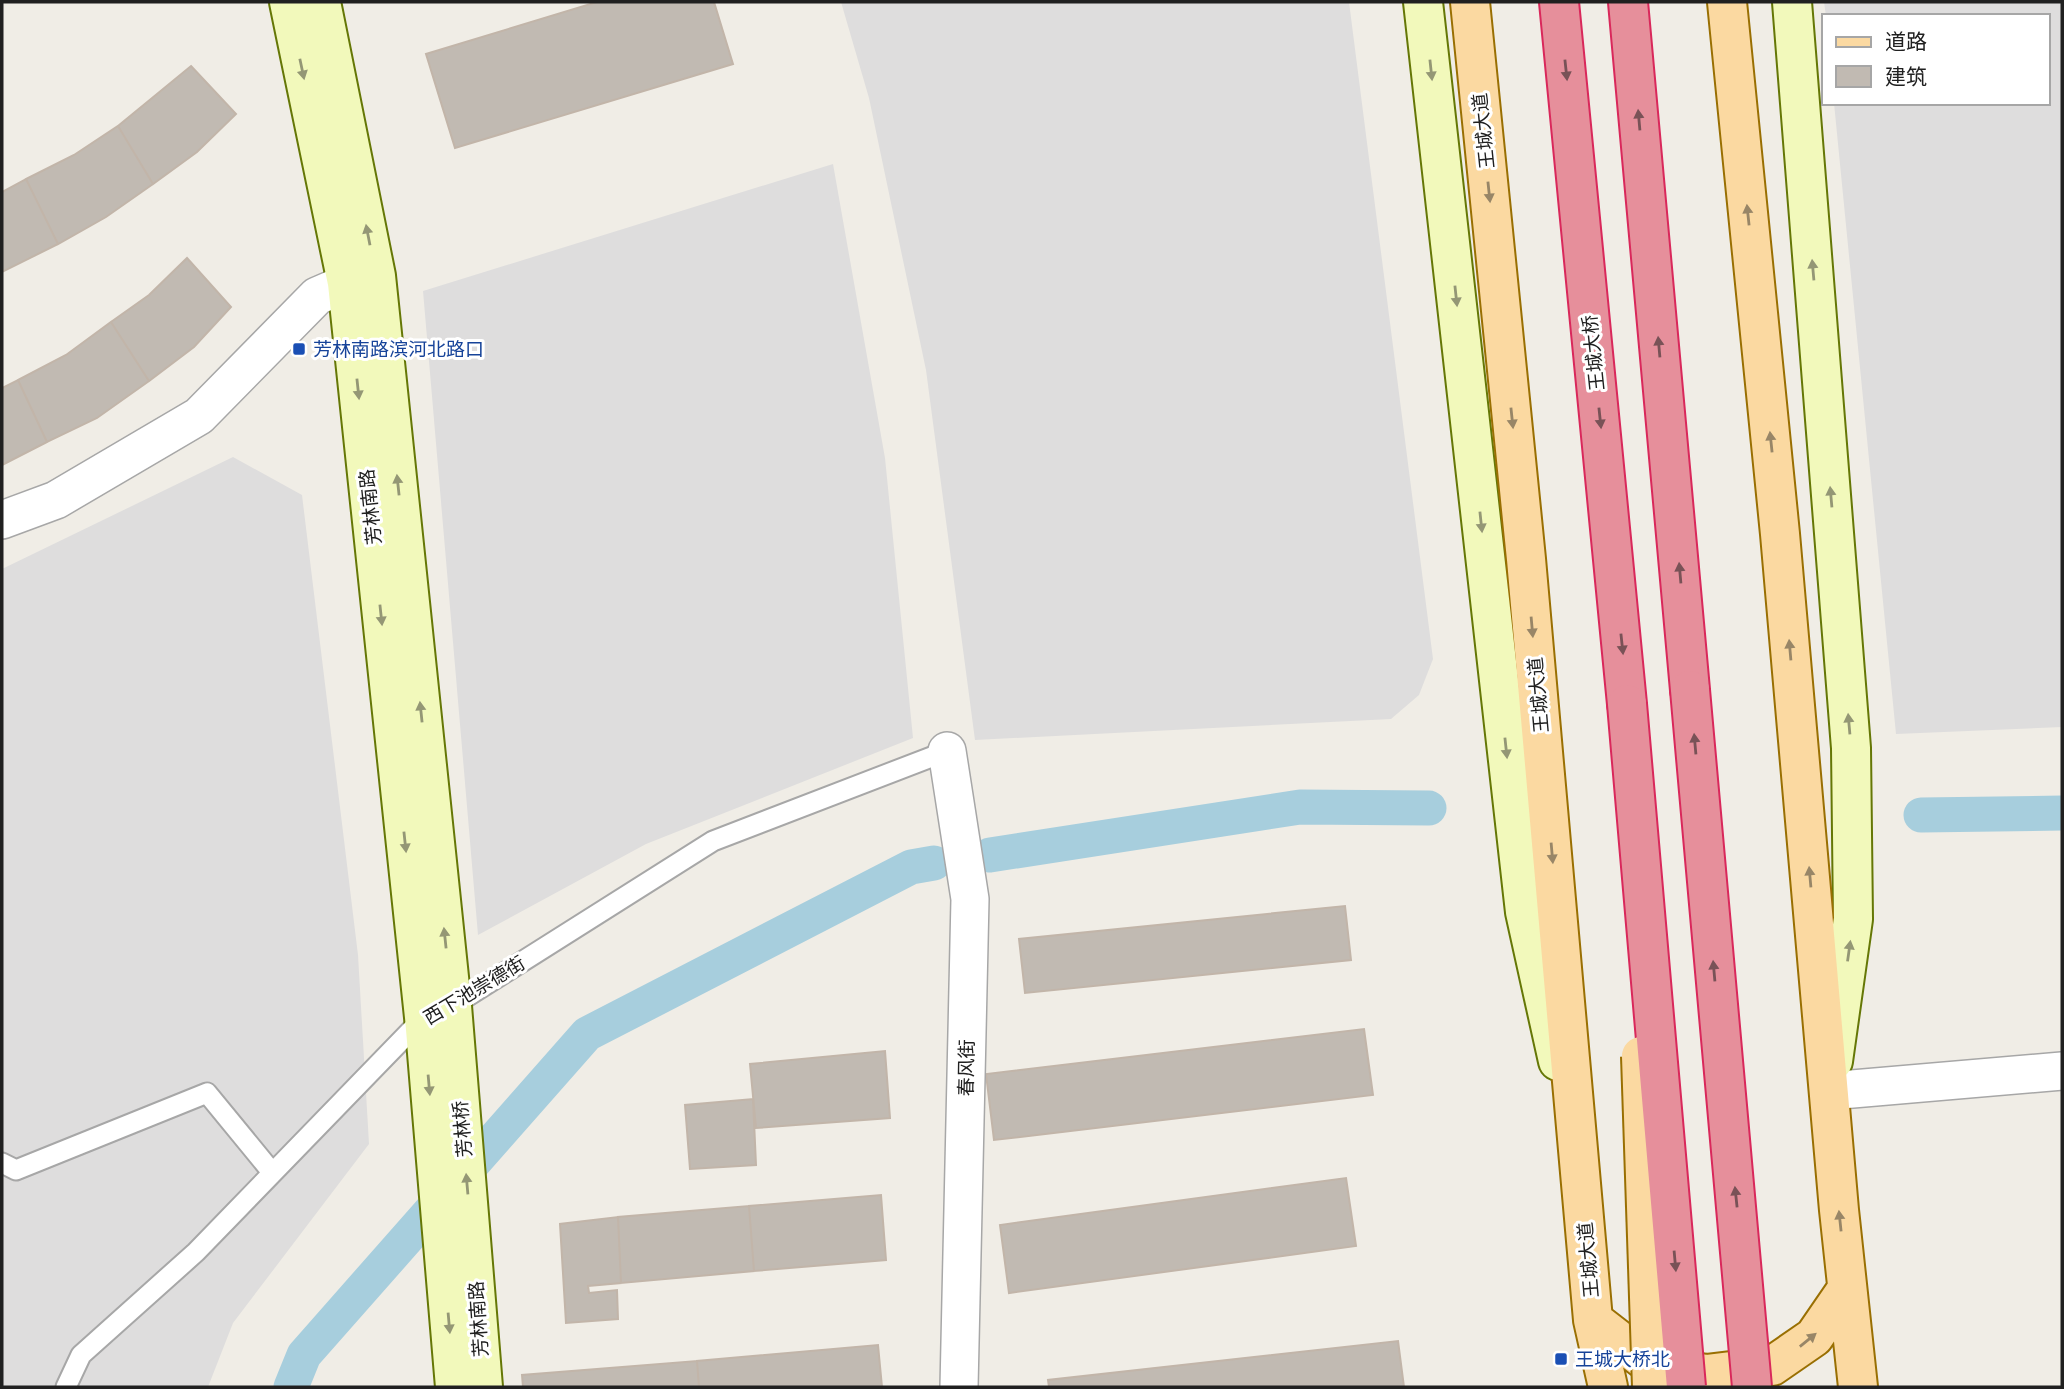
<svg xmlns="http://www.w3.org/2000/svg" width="2064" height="1389" font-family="'Fira Sans Condensed','Noto Sans SC',sans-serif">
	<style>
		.residential { fill: #dedddd }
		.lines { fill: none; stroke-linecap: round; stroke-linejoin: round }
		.canal { stroke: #a7cedd; stroke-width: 35 }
		.building { fill: #c1bab2; stroke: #c2b5a9; stroke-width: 2 }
		.lane-casing { stroke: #a7a7a7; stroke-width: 23 }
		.street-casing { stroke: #a7a7a7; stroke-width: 40 }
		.secondary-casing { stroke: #657706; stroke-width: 42 }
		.primary-casing { stroke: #996f02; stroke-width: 42 }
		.highway-casing { stroke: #d9285b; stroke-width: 42 }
		.lane { stroke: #fff; stroke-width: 19 }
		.street { stroke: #fff; stroke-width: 37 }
		.secondary { stroke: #f2f9bb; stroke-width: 38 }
		.primary { stroke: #fbd9a1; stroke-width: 38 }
		.highway { stroke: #e68f9b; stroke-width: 38 }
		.primary-bridge-casing { stroke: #996f02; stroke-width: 42; stroke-linecap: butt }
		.highway-bridge-casing { stroke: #d9285b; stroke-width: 42; stroke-linecap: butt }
		.primary-bridge { stroke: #fbd9a1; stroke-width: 38 }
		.highway-bridge { stroke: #e68f9b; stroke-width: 38 }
		.oneway { fill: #949775 }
		.oneway2 { fill: #795257 }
		.oneway3 { fill: #988667 }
		.transit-dot { fill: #1a4fb4; stroke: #fff; stroke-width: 2.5 }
		.labels { text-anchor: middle; stroke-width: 6; stroke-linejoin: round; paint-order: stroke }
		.street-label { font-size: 19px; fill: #202020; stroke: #fff }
		.transit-label { font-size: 19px; fill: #164399; stroke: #fff; text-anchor: start }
	</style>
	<rect width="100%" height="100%" fill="#f0ede6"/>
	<!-- residential -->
	<path class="residential" d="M841 2H1349L1433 659 1419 695 1391 719 975 740 926 370 869 98Z
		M1824 2H2062V727L1896 734 1834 103H2048V16H1826Z
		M833 164 885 458 913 738 646 844 478 935 423 291Z
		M233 457 302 495 358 955 369 1144 233 1323 208 1387H2V569Z"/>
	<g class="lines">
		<!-- canal -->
		<path class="canal" d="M1921 815 2062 813
			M990 855 1300 807 1429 808
			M291 1387 304 1355 587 1034 911 867 934 863"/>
	</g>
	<!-- building -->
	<path class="building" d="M597 2H714L733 64 455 148 426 54Z
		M191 66 236 114 197 152 153 184 118 126Z
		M118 126 153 184 106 217 58 244 26 179 74 155Z
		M26 179 58 244 2 272V192Z
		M187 258 231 307 194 347 149 381 111 322 149 295Z
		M111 322 149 381 97 418 47 442 18 380 66 355Z
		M18 380 47 442 2 465V388Z
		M1345 906 1351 960 1025 993 1019 939Z
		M1364 1029 1373 1095 994 1140 986 1074Z
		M885 1051 890 1118 756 1128 750 1064Z
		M753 1099 756 1165 690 1169 685 1105Z
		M1346 1178 1356 1246 1009 1293 1000 1225Z
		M881 1195 886 1260 754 1271 749 1206Z
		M749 1206 754 1271 621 1283 618 1217Z
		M618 1217 621 1283 588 1286 589 1293 617 1290 618 1319 566 1323 560 1224Z
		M1398 1341 1404 1387H1049L1048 1380Z
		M878 1345 882 1387H699L697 1361Z
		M697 1361 699 1387H523L522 1375Z"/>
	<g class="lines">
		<!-- lane casing -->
		<g class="lane-casing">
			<path id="lane" d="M2 1163 16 1170 207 1093 271 1171
				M66 1387 81 1355 196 1252 424 1017 452 1006 713 841 947 751"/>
		</g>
		<!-- street casing -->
		<g class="street-casing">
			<path id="street" d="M2 520 56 500 199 416 317 296 347 283 375 276
				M947 751 970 899 959 1387
				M1829 1091 2062 1071"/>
		</g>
		<!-- secondary casing -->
		<g class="secondary-casing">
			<path id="secondary" d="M289 2 347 283 424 1017 455 1387
				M321 2 376 276 452 1006 483 1387
				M1423 2 1525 912 1558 1061
				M1792 2 1851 748 1853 919 1833 1061"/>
		</g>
		<!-- primary casing -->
		<g class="primary-casing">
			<path id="primary" d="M1470 2 1526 559 1593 1320 1608 1387
				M1727 2 1780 534 1839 1210 1858 1387
				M1593 1320 1651 1365 1706 1374 1772 1366 1814 1337 1847 1289"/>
		</g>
		<!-- highway casing -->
		<g class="highway-casing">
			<path id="highway" d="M1559 2 1627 704
				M1628 2 1690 690"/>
		</g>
		<!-- lane -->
		<use href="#lane" class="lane"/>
		<!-- street -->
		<use href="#street" class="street"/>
		<!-- secondary -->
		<use href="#secondary" class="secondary"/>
		<!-- primary -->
		<use href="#primary" class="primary"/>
		<!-- highway -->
		<use href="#highway" class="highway"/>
		<!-- primary-bridge casing -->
		<g class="primary-bridge-casing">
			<path id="primary-bridge" d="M1641 1056 1652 1387"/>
		</g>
		<!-- highway-bridge casing -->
		<g class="highway-bridge-casing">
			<path id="highway-bridge" d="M1690 690 1752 1387
				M1627 704 1686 1387"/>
		</g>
		<!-- primary-bridge -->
		<use href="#primary-bridge" class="primary-bridge"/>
		<!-- highway-bridge -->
		<use href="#highway-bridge" class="highway-bridge"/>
	</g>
	<!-- one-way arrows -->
	<defs><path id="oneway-solid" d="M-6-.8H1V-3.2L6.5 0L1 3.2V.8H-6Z" transform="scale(1.75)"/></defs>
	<g class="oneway">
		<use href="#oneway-solid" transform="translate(302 69) rotate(78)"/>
		<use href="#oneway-solid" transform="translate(1431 70) rotate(84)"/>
		<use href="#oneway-solid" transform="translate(368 235) rotate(-101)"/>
		<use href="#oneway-solid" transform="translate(1813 270) rotate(-95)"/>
		<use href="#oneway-solid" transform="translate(1456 296) rotate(84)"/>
		<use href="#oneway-solid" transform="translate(358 389) rotate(84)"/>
		<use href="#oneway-solid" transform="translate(398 485) rotate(-96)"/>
		<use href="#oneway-solid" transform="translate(1831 497) rotate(-95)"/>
		<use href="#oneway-solid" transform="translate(1481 522) rotate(84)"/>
		<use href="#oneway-solid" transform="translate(381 615) rotate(84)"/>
		<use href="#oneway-solid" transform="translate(421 712) rotate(-96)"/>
		<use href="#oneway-solid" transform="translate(1849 724) rotate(-95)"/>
		<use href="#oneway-solid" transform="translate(1506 748) rotate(84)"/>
		<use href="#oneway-solid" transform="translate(405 842) rotate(84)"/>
		<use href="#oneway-solid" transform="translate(445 938) rotate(-96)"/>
		<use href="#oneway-solid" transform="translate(1849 951) rotate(-82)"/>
		<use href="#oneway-solid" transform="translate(429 1085) rotate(85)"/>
		<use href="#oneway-solid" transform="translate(467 1184) rotate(-95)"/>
		<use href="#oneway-solid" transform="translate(449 1323) rotate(85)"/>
	</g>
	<g class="oneway2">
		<use href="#oneway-solid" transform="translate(1566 70) rotate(84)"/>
		<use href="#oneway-solid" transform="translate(1639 120) rotate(-95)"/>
		<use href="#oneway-solid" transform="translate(1659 347) rotate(-95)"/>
		<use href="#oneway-solid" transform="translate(1600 418) rotate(84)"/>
		<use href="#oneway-solid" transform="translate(1680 573) rotate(-95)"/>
		<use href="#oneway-solid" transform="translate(1622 644) rotate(84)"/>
		<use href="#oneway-solid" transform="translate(1695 744) rotate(-95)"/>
		<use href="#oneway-solid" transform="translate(1714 971) rotate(-95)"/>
		<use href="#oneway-solid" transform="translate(1736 1197) rotate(-96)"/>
		<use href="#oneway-solid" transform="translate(1675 1261) rotate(85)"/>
	</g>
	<g class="oneway3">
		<use href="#oneway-solid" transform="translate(1489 192) rotate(84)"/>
		<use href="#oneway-solid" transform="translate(1748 215) rotate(-96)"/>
		<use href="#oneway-solid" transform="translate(1512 418) rotate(84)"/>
		<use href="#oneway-solid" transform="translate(1771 442) rotate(-96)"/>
		<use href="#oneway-solid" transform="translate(1532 627) rotate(85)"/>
		<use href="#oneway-solid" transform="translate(1790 650) rotate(-95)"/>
		<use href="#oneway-solid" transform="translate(1552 853) rotate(85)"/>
		<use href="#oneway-solid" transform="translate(1810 877) rotate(-95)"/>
		<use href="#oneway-solid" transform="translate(1840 1221) rotate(-96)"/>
		<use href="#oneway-solid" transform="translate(1808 1340) rotate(-39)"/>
	</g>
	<!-- markers -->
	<g class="transit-dot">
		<rect x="292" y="342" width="14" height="14" rx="3.5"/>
		<rect x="1554" y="1352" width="14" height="14" rx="3.5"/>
	</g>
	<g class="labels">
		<!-- street labels -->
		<g class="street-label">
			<text transform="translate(1483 131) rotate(-96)" y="7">王城大道</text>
			<text transform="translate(1593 353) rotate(-96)" y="7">王城大桥</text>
			<text transform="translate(370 507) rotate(-96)" y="7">芳林南路</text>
			<text transform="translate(1538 695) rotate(-95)" y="7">王城大道</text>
			<text transform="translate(474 990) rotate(-31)" y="7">西下池崇德街</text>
			<text transform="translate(966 1068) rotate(-89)" y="7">春风街</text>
			<text transform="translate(462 1129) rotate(-95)" y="7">芳林桥</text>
			<text transform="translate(1588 1260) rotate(-95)" y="7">王城大道</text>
			<text transform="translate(478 1319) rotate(-94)" y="7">芳林南路</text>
		</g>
		<!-- transit labels -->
		<g class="transit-label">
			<text x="313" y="356">芳林南路滨河北路口</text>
			<text x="1575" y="1366">王城大桥北</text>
		</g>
	</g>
	<!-- border -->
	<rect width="2064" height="1389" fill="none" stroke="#202020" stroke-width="7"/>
	<!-- legend -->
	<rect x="1822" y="14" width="228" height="91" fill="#ffffff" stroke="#a6a6a6" stroke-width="2"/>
	<rect x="1836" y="37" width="35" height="10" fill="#fbd9a1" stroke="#a6a6a6" stroke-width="2"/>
	<text x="1885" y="49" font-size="21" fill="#202020">道路</text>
	<rect x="1836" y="66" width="35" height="21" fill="#c1bab2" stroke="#a6a6a6" stroke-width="2"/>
	<text x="1885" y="84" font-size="21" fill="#202020">建筑</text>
</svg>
